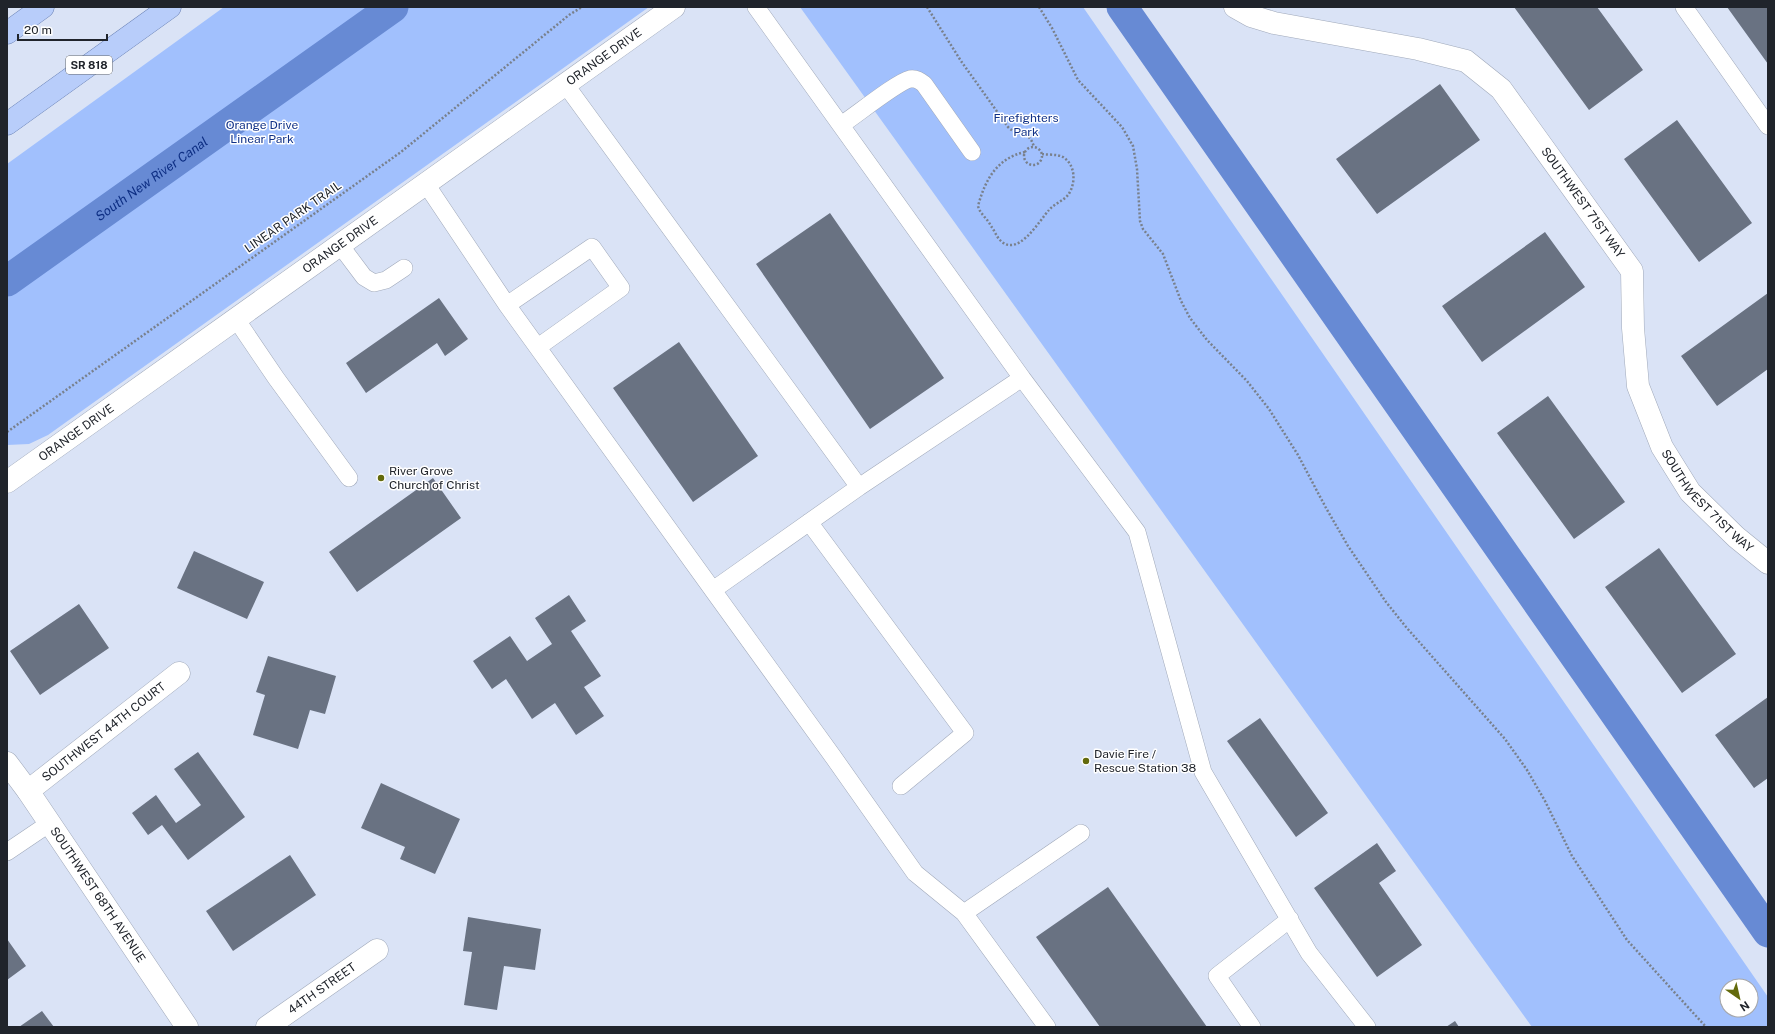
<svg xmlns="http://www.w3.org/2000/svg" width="1775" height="1034" font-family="'Public Sans',sans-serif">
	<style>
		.green { fill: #a1c0fd; fill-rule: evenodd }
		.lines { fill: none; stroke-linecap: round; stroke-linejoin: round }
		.canal { stroke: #678ad4; stroke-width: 31 }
		.building { fill: #697282 }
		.lane-casing { stroke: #a0a9ba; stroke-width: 18 }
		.street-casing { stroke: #a0a9ba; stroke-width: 23 }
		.secondary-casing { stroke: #a0a9ba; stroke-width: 23 }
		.primary-casing { stroke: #647cb0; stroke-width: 23 }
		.path { stroke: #79808c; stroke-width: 2.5; stroke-dasharray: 2 2; stroke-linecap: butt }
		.lane { stroke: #fff; stroke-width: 17 }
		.street { stroke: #fff; stroke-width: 22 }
		.secondary { stroke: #fff; stroke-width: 22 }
		.primary { stroke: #b8cdfa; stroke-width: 22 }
		.poi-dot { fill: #636a0c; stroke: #fff; stroke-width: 1.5 }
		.labels { text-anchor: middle; stroke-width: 3; stroke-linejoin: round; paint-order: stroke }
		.shield { fill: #fff; stroke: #63666b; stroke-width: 1 }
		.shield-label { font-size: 11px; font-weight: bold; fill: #20242b }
		.street-label { font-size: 12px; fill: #20242b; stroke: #fff }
		.park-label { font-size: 12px; fill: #103187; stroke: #fff }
		.poi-label { font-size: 12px; fill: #20242b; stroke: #fff; text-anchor: start }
		.water-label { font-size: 13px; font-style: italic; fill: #0e2f84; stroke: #fff }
	</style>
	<rect width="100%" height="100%" fill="#dae3f6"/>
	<!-- green -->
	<path class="green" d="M224 7H649L48 435 29 444 7 445V164Z
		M800 7H1083L1768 997V1027H1532ZM1727 986H1751V1010H1727Z"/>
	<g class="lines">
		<!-- canal -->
		<g class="canal">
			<path d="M1122 7 1768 932"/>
			<path id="s1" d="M7 281 393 7"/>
		</g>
	</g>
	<!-- building -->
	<path class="building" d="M1514 7H1597L1643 70 1589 110Z
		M1727 7H1768V64Z
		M1440 84 1480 140 1377 214 1336 159Z
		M1677 120 1752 223 1699 262 1624 159Z
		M830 213 944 378 870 429 756 264Z
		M1545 232 1585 287 1482 362 1442 306Z
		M1768 293V369L1717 406 1681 356Z
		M439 298 468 339 445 356 437 343 366 393 346 363Z
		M679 342 758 456 693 502 613 388Z
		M1548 396 1625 502 1574 539 1497 433Z
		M433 478 461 518 357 592 329 552Z
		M1659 548 1736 654 1682 693 1605 587Z
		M194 551 264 582 247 619 177 588Z
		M569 595 586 621 571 631 601 676 584 687 604 716 576 735 555 703 532 719 506 679 492 689 473 661 510 636 527 661 552 644 535 618Z
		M79 604 109 648 40 695 10 651Z
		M268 656 336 676 325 714 310 710 298 749 253 735 265 695 256 692Z
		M1768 697V778L1754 788 1715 735Z
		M1260 718 1328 813 1296 837 1227 741Z
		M198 752 245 817 188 860 162 825 148 835 132 813 156 795 176 823 201 805 174 769Z
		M381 783 460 819 435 874 400 859 405 847 361 828Z
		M1377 843 1396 871 1379 883 1422 945 1377 977 1314 888Z
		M290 855 316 895 233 951 206 911Z
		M1108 887 1207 1027H1100L1036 937Z
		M468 917 541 929 535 970 504 966 497 1010 464 1005 472 952 463 951Z
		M7 939 26 966 7 980Z
		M42 1011 54 1027H19Z
		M1455 1021 1459 1027H1446Z"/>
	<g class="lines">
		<!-- lane casing -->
		<g class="lane-casing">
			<path id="lane" d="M1684 7 1768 126
				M565 84 859 487 1022 378 756 7
				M841 125C855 116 897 82 910 79 916 78 920 81 924 84L972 152
				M426 184 507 305 834 758 915 873 964 913
				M340 245 364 277 374 283 386 280 404 268
				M507 305 592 247 621 288 538 347
				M236 319 276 378 349 478
				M1022 378 1137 532 1203 772 1309 953 1367 1027
				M809 522 965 733 901 786
				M713 590 859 487
				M7 852 50 823
				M1047 1027 964 913 1081 833
				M1252 1027 1217 976 1290 919"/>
		</g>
		<!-- street casing -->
		<g class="street-casing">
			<g id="street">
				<path id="s2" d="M1235 7 1251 16 1274 23 1418 49 1466 61 1501 89 1632 271 1633 328 1638 386 1662 447 1690 492 1736 537 1768 563"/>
				<path id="s3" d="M7 763 28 791 187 1027"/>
				<path id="s4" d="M28 791 179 673"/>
				<path id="s5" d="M267 1027 377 950"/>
			</g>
		</g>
		<!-- secondary casing -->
		<g class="secondary-casing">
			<g id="secondary">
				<path id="s6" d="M7 482 674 7"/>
			</g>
		</g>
		<!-- primary casing -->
		<g class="primary-casing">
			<path id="primary" d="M7 33 43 7
				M7 124 170 7"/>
		</g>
		<!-- path -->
		<path class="path" d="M927 7 961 61 1008 127C1019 138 1029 129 1034 147
			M1039 7 1052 28 1078 80 1122 127 1133 146 1137 169 1140 221 1143 229 1163 254 1181 301 1190 318 1207 340 1247 381 1269 409 1298 455 1326 508 1348 546 1386 602 1406 627 1505 739 1527 770 1545 801 1572 856 1627 940 1706 1027
			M1024 156a9 9 0 1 1 18 0a9 9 0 1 1-18 0Z
			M1025 152C997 158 985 180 978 206 980 214 987 218 991 226 994 230 996 235 999 239 1017 260 1039 221 1049 210 1054 204 1063 201 1068 195 1076 184 1076 165 1063 157 1057 154 1048 155 1042 154
			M7 432 401 152 569 15 582 7"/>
		<!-- lane -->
		<use href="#lane" class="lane"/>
		<!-- street -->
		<use href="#street" class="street"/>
		<!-- secondary -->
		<use href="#secondary" class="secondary"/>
		<!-- primary -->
		<use href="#primary" class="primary"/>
	</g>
	<!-- markers -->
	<g class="poi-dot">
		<circle cx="381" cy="478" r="4"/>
		<circle cx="1086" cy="761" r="4"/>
	</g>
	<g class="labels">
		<!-- shield labels -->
		<rect class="shield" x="66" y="56" width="46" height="18" rx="3"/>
		<g class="shield-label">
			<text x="89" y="69">SR 818</text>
		</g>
		<!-- street labels -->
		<g class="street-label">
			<text dy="4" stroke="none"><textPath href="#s6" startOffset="733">ORANGE DRIVE</textPath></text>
			<text dy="4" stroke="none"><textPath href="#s2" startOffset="423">SOUTHWEST 71ST WAY</textPath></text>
			<text transform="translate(293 217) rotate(-35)" y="4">LINEAR PARK TRAIL</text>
			<text dy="4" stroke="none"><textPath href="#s6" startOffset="409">ORANGE DRIVE</textPath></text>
			<text dy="4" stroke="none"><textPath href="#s6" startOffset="85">ORANGE DRIVE</textPath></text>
			<text dy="4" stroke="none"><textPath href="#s2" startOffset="759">SOUTHWEST 71ST WAY</textPath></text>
			<text dy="4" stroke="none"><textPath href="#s4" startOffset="96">SOUTHWEST 44TH COURT</textPath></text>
			<text dy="4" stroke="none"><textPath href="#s3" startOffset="160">SOUTHWEST 68TH AVENUE</textPath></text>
			<text dy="4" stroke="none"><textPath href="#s5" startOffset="67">44TH STREET</textPath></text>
		</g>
		<!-- park labels -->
		<g class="park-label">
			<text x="1026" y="122">Firefighters<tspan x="1026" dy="14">Park</tspan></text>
			<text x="262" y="129">Orange Drive<tspan x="262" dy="14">Linear Park</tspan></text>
		</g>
		<!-- poi labels -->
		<g class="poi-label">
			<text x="389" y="475">River Grove<tspan x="389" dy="14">Church of Christ</tspan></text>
			<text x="1094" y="758">Davie Fire /<tspan x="1094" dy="14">Rescue Station 38</tspan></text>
		</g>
		<!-- water labels -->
		<g class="water-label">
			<text dy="5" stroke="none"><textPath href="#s1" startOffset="177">South New River Canal</textPath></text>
		</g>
	</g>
	<!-- border -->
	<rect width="1775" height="1034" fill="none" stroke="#20242b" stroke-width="16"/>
	<!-- north arrow -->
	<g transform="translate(1739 998) rotate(146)"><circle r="19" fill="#ffffff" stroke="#a6a7aa"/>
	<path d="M0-3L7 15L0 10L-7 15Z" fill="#636a0c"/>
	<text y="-6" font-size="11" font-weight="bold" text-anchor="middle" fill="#20242b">N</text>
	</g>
	<!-- scale -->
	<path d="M18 34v6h89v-6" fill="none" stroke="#20242b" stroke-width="2"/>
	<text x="24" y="34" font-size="12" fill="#20242b" stroke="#ffffff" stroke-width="3" paint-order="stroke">20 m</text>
</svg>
